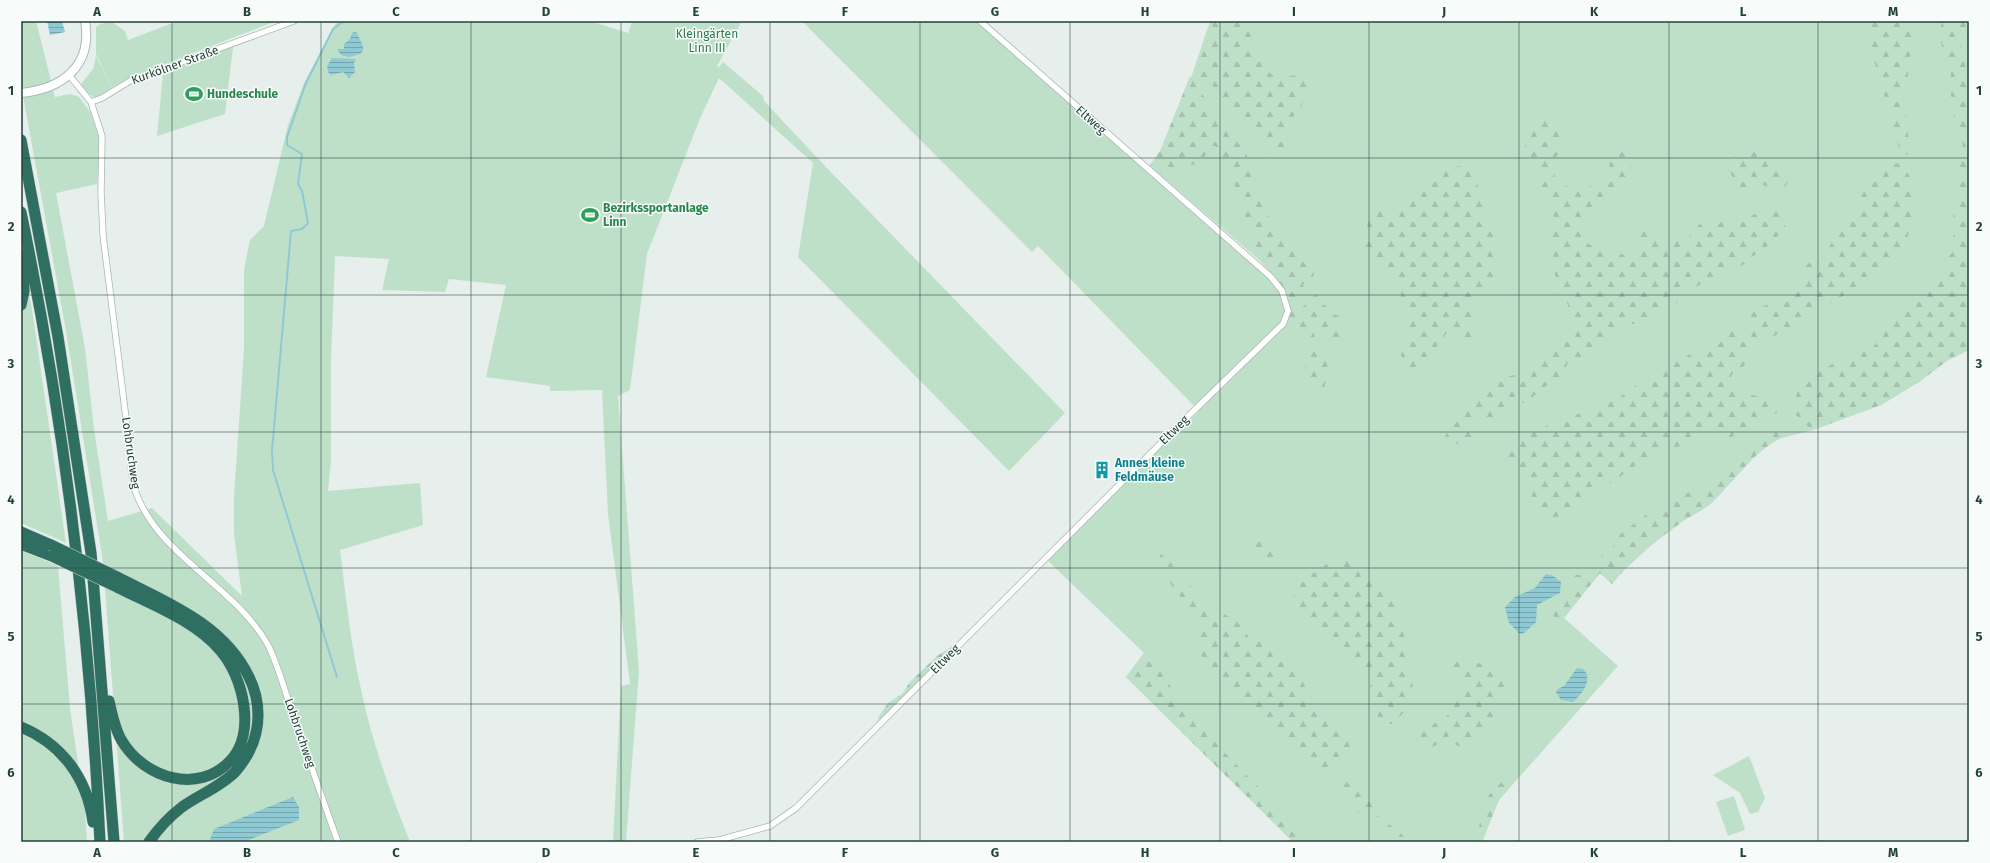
<svg xmlns="http://www.w3.org/2000/svg" width="1990" height="863" font-family="'Fira Sans',sans-serif">
	<style>
		.green { fill: #bfe0c8 }
		.forest { fill: url(#forest-firs) }
		.water { fill: url(#water-rules) }
		.lines { fill: none; stroke-linecap: round; stroke-linejoin: round }
		.stream { stroke: #8ec9d4; stroke-width: 2 }
		.minor-casing { stroke: #a8b8b2; stroke-width: 7 }
		.secondary-casing { stroke: #a4bbb3; stroke-width: 10 }
		.motorway-casing { stroke: #c2cac8; stroke-width: 12 }
		.minor { stroke: #fff; stroke-width: 5.5 }
		.secondary { stroke: #fff; stroke-width: 8 }
		.motorway { stroke: #2f6f62; stroke-width: 11 }
		.motorway-bridge-casing { stroke: #c2cac8; stroke-width: 12; stroke-linecap: butt }
		.motorway-bridge { stroke: #2f6f62; stroke-width: 11 }
		.grid { fill: none; stroke: #24423a; stroke-width: 1; stroke-opacity: 0.55 }
		.labels { text-anchor: middle; stroke-width: 3; stroke-linejoin: round; paint-order: stroke }
		.park-label { font-size: 12px; fill: #2d7a4b; stroke: #f7fbf9 }
		.street-label { font-size: 12px; fill: #24423a; stroke: #f7fbf9 }
		.leisure-label { font-size: 12px; font-weight: bold; fill: #27864d; stroke: #f7fbf9; text-anchor: start }
		.culture-label { font-size: 12px; font-weight: bold; fill: #0d838f; stroke: #f7fbf9; text-anchor: start }
		.neatline { fill: none; stroke: #24423a; stroke-width: 1.5 }
		.grid-label { font-size: 13px; text-anchor: middle; font-weight: bold; fill: #24423a }
	</style>
	<defs>
		<pattern id="forest-firs" width="22" height="20" patternUnits="userSpaceOnUse"><rect width="22" height="20" fill="#bfe0c8"/><path d="M5 1l3.5 6h-7zM16 11l3.5 6h-7z" fill="#a4c1ad"/></pattern>
		<pattern id="water-rules" width="6" height="5" patternUnits="userSpaceOnUse"><rect width="6" height="5" fill="#8ec9d4"/><path d="M0 2.5h6" fill="none" stroke="#74a5ad"/></pattern>
	</defs>
	<rect width="100%" height="100%" fill="#e6efeb"/>
	<!-- green -->
	<path class="green" d="M21 21H36L55 97 70 94 79 97 91 113 100 141 97 184 56 193 85 348 94 429 108 521 152 508 242 596 234 534V496L244 348V270L250 240 264 226 288 125 304 83 337 21H590L628 33 632 21H742L717 66 719 67 723 62 763 96 764 101 825 166 1065 413 1009 471 798 257 813 163 719 78 701 116 647 254 630 390 618 396 639 671 626 842H613L621 686 630 684 608 514 602 390 550 391V386L486 377 506 285 449 279 445 292 382 290 389 259 335 256 331 361V460L328 491 420 483 423 525 340 550C346 598 351 647 362 694 373 745 391 794 410 842H124L103 562 66 331 21 85Z
		M178 21H276L129 78 112 87 96 54V27L100 24 112 22 125 31 128 40Z
		M802 21H976L1257 267 1272 274 1258 259 1152 168 1162 154 1185 96 1210 21H1955L1962 29 1969 42V350L1948 360 1919 382 1881 405 1813 430 1778 439 1760 451 1711 504 1683 521 1650 546 1619 575 1612 584 1600 573 1564 618 1618 666 1499 800 1482 842H1293L1126 677 1144 653 1047 560 1163 443 1187 424 1199 411 1038 246 1032 252Z
		M233 47 225 114 157 136 163 73Z
		M96 56 112 87 100 96 94 97 89 94 81 84 93 69Z
		M21 257 32 309 66 543 21 523Z
		M21 550 58 566 70 708 85 811 87 842H21Z
		M1749 756 1765 798 1758 812 1750 814 1740 793 1713 775Z
		M1734 796 1745 830 1728 836 1716 802Z"/>
	<!-- forest -->
	<path class="forest" d="M1214 21H1254L1252 49 1254 53 1263 59 1266 68 1271 74 1281 78 1301 74 1305 72 1314 81 1299 110 1289 121 1290 133 1285 144 1288 150 1280 155 1272 154 1262 138 1251 130 1212 85C1206 80 1200 81 1194 77Z
		M1869 21H1915L1913 29 1905 100 1906 125 1909 139V149L1907 155H1902L1892 129 1881 80 1874 61 1870 39Z
		M1942 21H1969V42L1962 29 1956 24 1969 81V350L1948 360 1919 382 1881 405 1813 430 1802 422 1793 411 1794 401 1801 383 1852 352 1860 349 1873 347 1876 343 1872 333C1885 320 1902 312 1914 299 1919 293 1927 294 1931 285L1934 286 1935 277 1943 273 1948 257 1952 253V239L1955 232 1953 210 1959 187 1955 168 1963 150 1962 135 1954 116 1950 88 1951 72 1939 37Z
		M1190 76 1198 82 1196 85 1233 138 1246 151 1253 182 1271 223 1289 236 1303 250 1311 262 1314 274 1309 284H1303L1305 294 1293 303 1289 302 1285 292 1260 260 1234 184 1216 146H1211L1201 163 1158 172 1150 165 1160 151Z
		M1541 120H1552C1557 125 1562 144 1560 150 1559 156 1553 158 1552 164L1557 185C1576 188 1594 191 1609 177L1610 154 1614 147H1619L1631 163 1629 178 1608 199 1604 206 1584 223 1581 234C1586 251 1619 253 1634 257L1644 251 1642 245 1636 241V238L1643 228 1647 227C1666 238 1671 248 1692 235 1695 229 1696 226 1702 223 1711 219 1723 224 1733 222 1744 220 1767 207 1778 209 1783 215 1787 225 1785 233L1772 239 1764 251 1751 257 1743 265 1726 272 1716 282 1704 283 1687 291 1682 300 1648 320 1640 324H1625L1620 326C1617 334 1614 334 1606 335L1578 361 1568 362 1564 374 1551 382 1525 403H1507L1494 420 1487 424 1475 420 1473 425 1476 440C1467 445 1451 446 1445 438L1446 434 1464 409 1485 397 1490 386 1497 379 1518 374 1532 362 1552 351 1563 352 1565 344 1571 334 1568 304 1557 294 1552 242 1554 214 1550 203 1541 191 1543 180 1532 167 1525 148V141L1521 132 1522 129 1529 127 1535 128Z
		M1754 152C1771 156 1784 162 1789 180L1784 188 1759 185 1743 189C1730 181 1729 171 1733 157L1742 153Z
		M1888 161 1903 165C1911 179 1921 192 1906 204L1912 217 1907 240 1901 252 1890 262 1885 271 1877 277 1827 305 1815 314 1767 340 1755 350 1741 370 1735 369 1731 377C1737 399 1759 394 1775 399L1780 412 1764 418 1730 438 1707 431 1694 444 1669 448 1644 464 1641 462 1564 515 1548 519C1530 506 1531 499 1533 479H1523L1488 446 1490 442 1506 452C1520 430 1587 413 1612 401 1623 397 1630 388 1640 383 1665 369 1689 355 1714 340 1721 336 1726 330 1734 328 1747 339 1748 320 1753 312L1793 291 1800 279 1803 269 1810 262 1818 263 1837 235 1846 225 1876 168 1881 162Z
		M1465 165 1474 170 1485 213 1496 242V280L1477 304 1472 317 1474 335 1468 342 1450 328 1431 355 1412 372 1403 367C1397 353 1407 344 1409 330 1410 322 1405 316 1403 310 1399 300 1404 289 1398 280 1384 256 1359 268 1367 228 1368 221 1368 216 1373 211 1381 208 1390 211 1397 206 1407 198 1414 181 1429 182 1441 172 1449 167 1465 165Z
		M1317 293 1321 296 1324 305 1331 309 1335 315 1345 317 1340 342 1323 331 1318 325 1311 328 1326 361 1329 372 1323 390 1307 384 1310 376 1304 368 1311 354 1299 326 1286 325 1291 312 1304 306Z
		M1783 429H1786L1789 435C1755 447 1737 479 1711 503 1703 511 1692 515 1683 521 1658 539 1631 560 1612 584L1600 573 1564 618 1560 621 1554 617V613L1563 599 1571 595C1573 587 1571 578 1573 574L1584 576 1586 574 1603 555 1612 548 1618 536 1644 516 1661 506 1675 501 1691 491 1708 485 1729 467 1748 445 1768 431Z
		M1259 537 1271 538 1277 547 1279 552 1270 564C1260 561 1251 550 1255 540Z
		M1164 554 1171 563 1181 581 1190 585 1208 606 1236 620 1249 637 1255 641 1268 642 1284 664 1298 670 1307 691 1348 742 1351 749 1345 760 1322 772 1314 770 1292 746 1269 730 1263 720 1254 714 1244 699 1217 676 1196 649 1197 637 1200 631C1194 604 1159 582 1160 555Z
		M1339 558 1347 559 1371 575 1396 607 1399 623 1408 645 1414 699C1409 709 1400 715 1393 724H1386L1379 718 1371 701 1370 681 1364 677C1362 673 1361 666 1358 663 1348 652 1340 659 1333 641 1329 638 1322 638 1319 634 1306 624 1288 598 1295 581L1318 571 1330 561Z
		M960 641 877 723 879 716 888 703 902 694 910 682 937 656Z
		M1150 652C1165 661 1166 682 1176 696 1211 742 1254 782 1295 824L1299 833 1311 842H1293L1126 677 1144 653Z
		M1453 655C1467 656 1497 669 1503 682 1505 685 1505 689 1505 692L1497 698C1501 713 1488 721 1480 733 1476 740 1476 750 1467 753L1461 747 1454 744 1453 738 1449 736 1445 741 1432 747 1419 742 1422 731 1447 716 1462 692 1461 685C1451 678 1447 672 1447 659Z
		M1507 780 1512 785 1499 800 1482 842H1474L1488 797C1491 791 1501 781 1507 780Z
		M1346 782 1355 788 1363 799 1372 803 1378 816 1402 834 1405 842H1387L1382 833 1365 816 1357 812V805L1353 802 1342 800 1337 788 1341 783Z"/>
	<!-- water -->
	<path class="water" d="M47 21H62L65 32 50 35Z
		M355 32 357 33 363 46V51L360 54 349 57 341 55 337 49H344V44L350 39 352 33Z
		M332 58 356 59 354 63 355 72 349 78 343 72 331 75 328 72 327 66Z
		M1546 574 1552 575 1561 582 1560 593 1537 605 1536 622 1524 633 1520 634 1509 623 1505 607 1515 597 1535 588Z
		M1577 668 1583 669C1594 679 1582 694 1573 702L1561 700 1556 692 1558 689 1564 686Z
		M293 797 299 807V820L243 842H209L214 829Z"/>
	<g class="lines">
		<!-- stream -->
		<path class="stream" d="M337 677 273 470 272 451 291 231 302 229 308 223 302 191 298 184 302 154 287 145V137L306 83 333 29 344 21"/>
		<!-- minor casing -->
		<g class="minor-casing">
			<path id="minor" d="M69 75 91 102 102 98 130 81 294 21
				M91 102 102 136 101 192 103 235 129 442C131 459 130 477 136 493 160 557 236 587 268 645 278 665 284 689 292 711 307 754 322 798 338 842
				M697 842 719 840 770 826 796 808 1173 431 1283 324 1288 311 1282 291 1271 277 980 21"/>
		</g>
		<!-- secondary casing -->
		<g class="secondary-casing">
			<path id="secondary" d="M21 93C62 89 93 66 85 21"/>
		</g>
		<!-- motorway casing -->
		<g class="motorway-casing">
			<path id="motorway" d="M21 140 58 337 91 553 114 842
				M21 212C64 419 90 631 100 842
				M21 305 24 291 23 255
				M21 532 51 545
				M21 544 52 556
				M117 577C166 602 224 624 249 677 255 689 258 701 258 715 258 737 250 755 235 772 220 787 199 795 182 807 169 817 158 829 149 842
				M109 701C112 714 115 730 122 741 144 778 198 795 230 761 257 733 243 676 220 650 194 620 152 605 117 587
				M21 727C62 744 87 778 93 822"/>
		</g>
		<!-- minor -->
		<use href="#minor" class="minor"/>
		<!-- secondary -->
		<use href="#secondary" class="secondary"/>
		<!-- motorway -->
		<use href="#motorway" class="motorway"/>
		<!-- motorway-bridge casing -->
		<g class="motorway-bridge-casing">
			<path id="motorway-bridge" d="M51 545 117 577
				M52 556 117 587"/>
		</g>
		<!-- motorway-bridge -->
		<use href="#motorway-bridge" class="motorway-bridge"/>
	</g>
	<!-- grid -->
	<path class="grid" d="M172 21V842M321 21V842M471 21V842M621 21V842M770 21V842M920 21V842M1070 21V842M1220 21V842M1369 21V842M1519 21V842M1669 21V842M1818 21V842M21 158H1969M21 295H1969M21 432H1969M21 568H1969M21 704H1969"/>
	<!-- icons -->
	<defs>
		<g id="stadium-bare" transform="scale(1.38)"><path d="M0-5a6.5 5 0 1 0 0 10a6.5 5 0 1 0 0-10ZM-3.5-1.8h7v3.6h-7Z" fill="#2e9e5b" stroke="#f7fbf9" stroke-width="2.5" paint-order="stroke"/></g>
		<g id="building-bare" transform="scale(1.38)"><path d="M-4-6H4V6H1V3H-1V6H-4ZM-2.5-4.3h1.7v1.8h-1.7ZM.8-4.3h1.7v1.8H.8ZM-2.5-1h1.7V.8h-1.7ZM.8-1h1.7V.8H.8Z" fill="#0f9aa8" stroke="#f7fbf9" stroke-width="2.5" paint-order="stroke"/></g>
	</defs>
	<g fill-rule="evenodd">
		<use href="#stadium-bare" x="194" y="94"/>
		<use href="#stadium-bare" x="590" y="215"/>
		<use href="#building-bare" x="1102" y="470"/>
	</g>
	<g class="labels">
		<!-- park labels -->
		<g class="park-label">
			<text x="707" y="38">Kleingärten<tspan x="707" dy="14">Linn III</tspan></text>
		</g>
		<!-- street labels -->
		<g class="street-label">
			<text transform="translate(175 65) rotate(-20)" y="4">Kurkölner Straße</text>
			<text transform="translate(1091 120) rotate(42)" y="4">Eltweg</text>
			<text transform="translate(1174 430) rotate(-44)" y="4">Eltweg</text>
			<text transform="translate(131 453) rotate(82)" y="4">Lohbruchweg</text>
			<text transform="translate(945 659) rotate(-45)" y="4">Eltweg</text>
			<text transform="translate(300 733) rotate(71)" y="4">Lohbruchweg</text>
		</g>
		<!-- leisure labels -->
		<g class="leisure-label">
			<text x="207" y="98">Hundeschule</text>
			<text x="603" y="212">Bezirkssportanlage<tspan x="603" dy="14">Linn</tspan></text>
		</g>
		<!-- culture labels -->
		<g class="culture-label">
			<text x="1115" y="467">Annes kleine<tspan x="1115" dy="14">Feldmäuse</tspan></text>
		</g>
	</g>
	<!-- border -->
	<rect width="1990" height="863" fill="none" stroke="#f7fbf9" stroke-width="44"/>
	<rect x="22" y="22" width="1946" height="819" class="neatline"/>
	<g class="grid-label">
		<text x="97" y="16">A</text>
		<text x="247" y="16">B</text>
		<text x="396" y="16">C</text>
		<text x="546" y="16">D</text>
		<text x="696" y="16">E</text>
		<text x="845" y="16">F</text>
		<text x="995" y="16">G</text>
		<text x="1145" y="16">H</text>
		<text x="1294" y="16">I</text>
		<text x="1444" y="16">J</text>
		<text x="1594" y="16">K</text>
		<text x="1743" y="16">L</text>
		<text x="1893" y="16">M</text>
		<text x="11" y="95">1</text>
		<text x="1979" y="95">1</text>
		<text x="11" y="231">2</text>
		<text x="1979" y="231">2</text>
		<text x="11" y="368">3</text>
		<text x="1979" y="368">3</text>
		<text x="11" y="504">4</text>
		<text x="1979" y="504">4</text>
		<text x="11" y="641">5</text>
		<text x="1979" y="641">5</text>
		<text x="11" y="777">6</text>
		<text x="1979" y="777">6</text>
		<text x="97" y="857">A</text>
		<text x="247" y="857">B</text>
		<text x="396" y="857">C</text>
		<text x="546" y="857">D</text>
		<text x="696" y="857">E</text>
		<text x="845" y="857">F</text>
		<text x="995" y="857">G</text>
		<text x="1145" y="857">H</text>
		<text x="1294" y="857">I</text>
		<text x="1444" y="857">J</text>
		<text x="1594" y="857">K</text>
		<text x="1743" y="857">L</text>
		<text x="1893" y="857">M</text>
	</g>
</svg>
